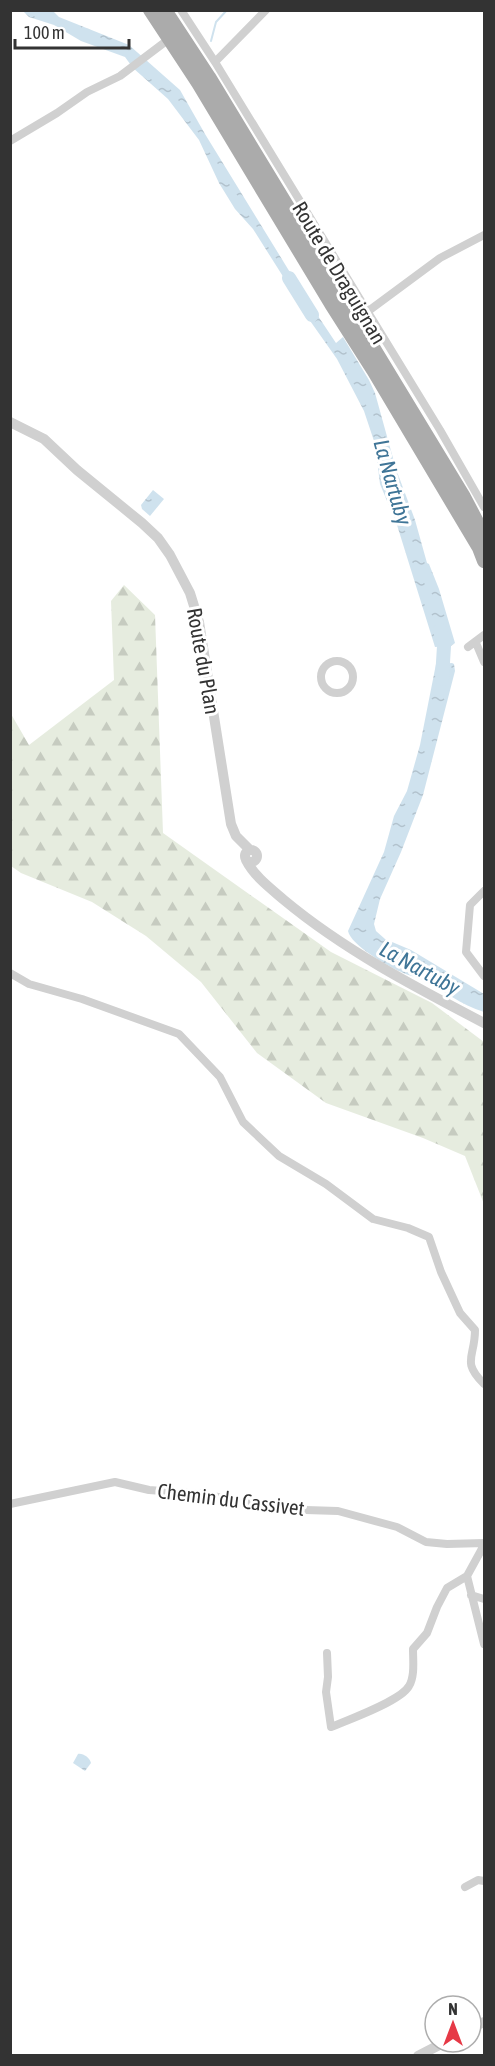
<svg xmlns="http://www.w3.org/2000/svg" width="495" height="2066" font-family="'Asap Condensed',sans-serif">
	<style>
		.forest { fill: url(#forest-firs) }
		.water { fill: url(#water-ripples) }
		.lines { fill: none; stroke-linecap: round; stroke-linejoin: round }
		.stream { stroke: #cfe2ee; stroke-width: 2 }
		.river { stroke: #cfe2ee; stroke-width: 14 }
		.minor { stroke: #d0d0d0; stroke-width: 8 }
		.tertiary { stroke: #d0d0d0; stroke-width: 10 }
		.primary { stroke: #ababab; stroke-width: 14 }
		.labels { text-anchor: middle; stroke-width: 6; stroke-linejoin: round; paint-order: stroke }
		.street-label { font-size: 21px; fill: #333; stroke: #fff }
		.water-label { font-size: 22px; font-style: italic; fill: #3f7597; stroke: #fff }
	</style>
	<defs>
		<pattern id="forest-firs" width="22" height="20" patternUnits="userSpaceOnUse" patternTransform="scale(1.5)"><rect width="22" height="20" fill="#e6ecdf"/><path d="M5 1l3.5 6h-7zM16 11l3.5 6h-7z" fill="#c6cbc0"/></pattern>
		<pattern id="water-ripples" width="26" height="14" patternUnits="userSpaceOnUse" patternTransform="scale(1.5)"><rect width="26" height="14" fill="#cfe2ee"/><path d="M2 4q2-2 4 0t4 0M15 11q2-2 4 0t4 0" fill="none" stroke="#b2c2cd"/></pattern>
	</defs>
	<rect width="100%" height="100%" fill="#fff"/>
	<!-- forest -->
	<path class="forest" d="M124 585 155 615 163 833 331 952 432 1003 484 1042V1204L465 1156 423 1138 326 1103 257 1053 201 982 146 936 92 902 21 873 11 866V714L29 745 114 680 111 601Z"/>
	<!-- water -->
	<path class="water" d="M23 11H53L59 17 129 45 180 90 205 134 299 287 296 297 253 229 235 209 219 183 199 140 168 99 133 68 125 57 81 41 54 25 29 17Z
		M304 295 336 343 343 337 369 380 375 393 396 469 415 520 427 563 429 564 439 589 455 643 451 646 435 647 397 525 380 484 375 444 364 411 337 359 301 308Z
		M153 490 164 499 150 516 142 509 141 505Z
		M452 663 454 664 455 671 423 795 401 852 380 899 374 924 376 931 385 939 411 950 484 994V1012C461 1005 443 990 421 979 414 976 406 975 399 971 386 965 351 945 348 931L384 852 394 816 407 791 420 745 436 664Z
		M78 1754C83 1753 90 1758 91 1763L85 1771 73 1763Z"/>
	<g class="lines">
		<!-- stream -->
		<path class="stream" d="M211 41 216 22 227 10"/>
		<!-- river -->
		<path class="river" d="M289 278 312 315
			M440 630 444 646 442 679"/>
		<!-- minor -->
		<path class="minor" d="M181 10 215 62 440 430 484 507
			M215 62 266 10
			M10 141 57 113 87 92 120 76 169 39
			M367 312 440 258 484 235
			M476 643 484 662
			M468 647 484 635
			M321 677a16 16 0 1 1 32 0a16 16 0 1 1-32 0Z
			M484 891 470 905 466 952 484 976
			M10 973 29 984 82 999 179 1034 220 1077 243 1122 279 1156 326 1184 373 1219 408 1228 429 1237 441 1272 460 1313 475 1330C475 1358 461 1361 484 1384
			M10 1504 115 1482 149 1490 204 1494 273 1509 338 1511 397 1527 426 1542 447 1544 484 1543
			M484 1545 467 1576 484 1644
			M471 1595 484 1599
			M327 1653 328 1677 326 1692 331 1727C348 1720 401 1701 409 1686 415 1676 413 1661 413 1649L427 1633 437 1607 447 1588 467 1576
			M465 1887 478 1880 484 1881"/>
		<!-- tertiary -->
		<path class="tertiary" d="M10 422 44 439 77 470 142 523 158 538 170 555 190 593 199 622 231 824 236 836 250 850
			M245 856a6 6 0 1 1 12 0a6 6 0 1 1-12 0Z
			M246 860C254 876 270 888 284 900 344 950 415 987 484 1023
			M471 2028 484 2022
			M418 2056 445 2042"/>
		<!-- primary -->
		<path class="primary" d="M150 10 198 83 331 304 373 370 479 548 484 561
			M165 10 209 77 464 497 484 535"/>
	</g>
	<g class="labels">
		<!-- street labels -->
		<g class="street-label">
			<text transform="translate(339 273) rotate(59)" y="7">Route de Draguignan</text>
			<text transform="translate(203 661) rotate(80)" y="7">Route du Plan</text>
			<text transform="translate(231 1500) rotate(7)" y="7">Chemin du Cassivet</text>
		</g>
		<!-- water labels -->
		<g class="water-label">
			<text transform="translate(393 482) rotate(74)" y="8">La Nartuby</text>
			<text transform="translate(420 968) rotate(29)" y="8">La Nartuby</text>
		</g>
	</g>
	<!-- border -->
	<rect width="495" height="2066" fill="none" stroke="#333333" stroke-width="24"/>
	<!-- north arrow -->
	<g transform="translate(453 2024)"><circle r="28" fill="#ffffff" stroke="#adadad" stroke-width="1.5"/>
	<path d="M0-4.5L10 22L0 15L-10 22Z" fill="#e63946"/>
	<text y="-9" font-size="16" font-weight="bold" text-anchor="middle" fill="#333333">N</text>
	</g>
	<!-- scale -->
	<path d="M15 39v9h114v-9" fill="none" stroke="#333333" stroke-width="3"/>
	<text x="24" y="39" font-size="18" fill="#333333" stroke="#ffffff" stroke-width="4.5" paint-order="stroke">100 m</text>
</svg>
